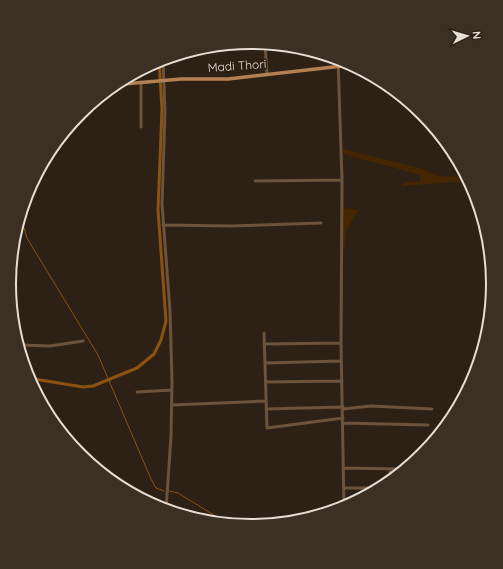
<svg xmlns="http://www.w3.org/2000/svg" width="503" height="569" font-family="Quicksand,sans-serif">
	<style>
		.green { fill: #462601 }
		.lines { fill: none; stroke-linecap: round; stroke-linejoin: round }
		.stream { stroke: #8b5311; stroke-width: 1 }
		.canal { stroke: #8b5311; stroke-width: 3 }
		.minor { stroke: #6b533c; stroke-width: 3 }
		.major { stroke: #b38151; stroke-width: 3.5 }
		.labels { text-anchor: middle; stroke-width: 3; stroke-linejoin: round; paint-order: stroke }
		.street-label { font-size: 12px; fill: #e6ddd5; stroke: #2d2115 }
		.rim { fill: none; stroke: #e6ddd5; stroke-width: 2 }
	</style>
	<rect width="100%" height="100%" fill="#2d2115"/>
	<!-- green -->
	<path class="green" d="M343 149 423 169 437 176 466 177 469 181 401 186 405 182H420V175L344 154Z
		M343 208 358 210 346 231 345 247H343Z"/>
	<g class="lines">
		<!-- stream -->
		<path class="stream" d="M26 199 31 186
			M22 221 27 238 98 355 151 479 156 488 164 491
			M169 491 178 493 225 522"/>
		<!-- canal -->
		<path class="canal" d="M28 378 83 387 93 386 137 368 154 354 161 340 166 321 158 210 162 109 159 60"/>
		<!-- minor -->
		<path class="minor" d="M265 45 267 75
			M163 59 165 112 162 204 170 311 172 382 171 436 166 510
			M338 59 342 180 341 343 344 509
			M141 127V82
			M255 181 342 180
			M163 225 231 226 321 223
			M264 333 267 428 343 418
			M264 344 341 343
			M21 345 50 346 83 341
			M265 363 341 361
			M266 382 342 381
			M137 392 172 390
			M172 405 266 401
			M266 409 343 407
			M343 409 371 406 432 409
			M343 423 428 425
			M441 429 442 424 445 423
			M343 468 403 469
			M390 469V478
			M344 488H375"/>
		<!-- major -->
		<path class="major" d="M124 84 181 79H228L351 65"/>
	</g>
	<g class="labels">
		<!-- street labels -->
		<g class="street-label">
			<text transform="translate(237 66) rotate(-4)" y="4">Madi Thori</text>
		</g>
	</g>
	<!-- crop -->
	<path d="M0 0H503V569H0ZM16 284a235 235 0 1 1 470 0a235 235 0 1 1-470 0Z" fill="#3c3024" fill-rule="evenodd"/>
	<path class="rim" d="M16 284a235 235 0 1 1 470 0a235 235 0 1 1-470 0Z"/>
	<!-- north arrow -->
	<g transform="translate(467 36) rotate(85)" stroke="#2d2115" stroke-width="3" paint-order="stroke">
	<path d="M0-3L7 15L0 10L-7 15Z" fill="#e6ddd5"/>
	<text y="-6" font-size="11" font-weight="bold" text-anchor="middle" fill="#e6ddd5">N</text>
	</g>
</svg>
